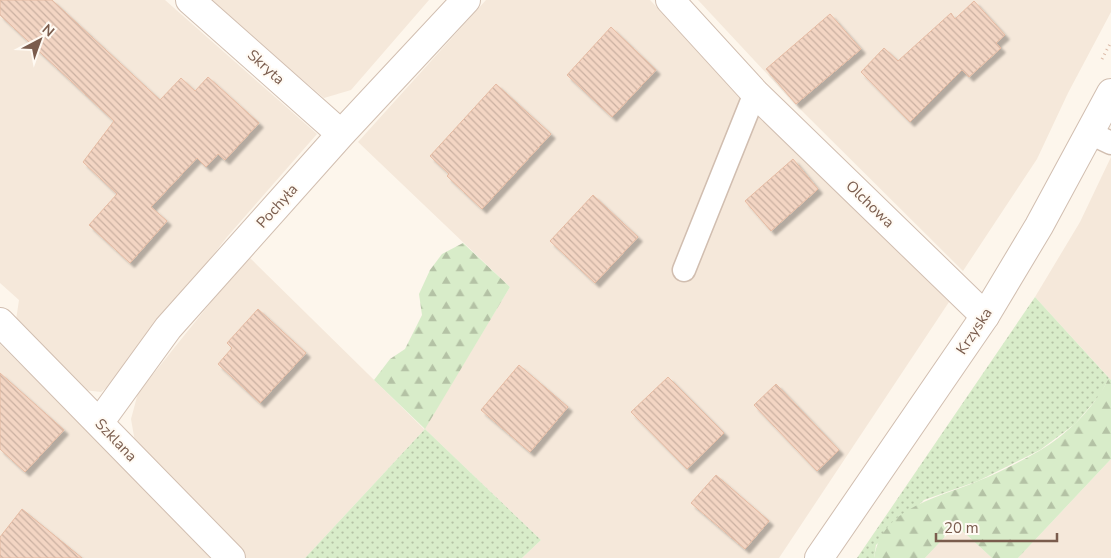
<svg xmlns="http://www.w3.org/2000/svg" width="1111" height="558" font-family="'Nunito Sans',sans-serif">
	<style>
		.residential { fill: #f5e8da }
		.grass { fill: url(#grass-dots) }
		.forest { fill: url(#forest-firs) }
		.building { fill: url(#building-back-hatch); stroke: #e6bba3; filter: url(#shadow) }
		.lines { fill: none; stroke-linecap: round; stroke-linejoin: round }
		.service-casing { stroke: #d1beb0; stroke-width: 25 }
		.minor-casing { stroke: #d1beb0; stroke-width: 30 }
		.tertiary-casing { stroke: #d1beb0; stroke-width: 30 }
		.path { stroke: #d9b8a5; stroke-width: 3; stroke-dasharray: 1 4; stroke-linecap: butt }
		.service { stroke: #fff; stroke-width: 22 }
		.minor { stroke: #fff; stroke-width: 28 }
		.tertiary { stroke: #fff; stroke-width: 28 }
		.labels { text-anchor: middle; stroke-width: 4; stroke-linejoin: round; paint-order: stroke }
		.street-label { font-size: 15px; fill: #7a5c4d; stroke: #fffaf3 }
	</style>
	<defs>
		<pattern id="grass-dots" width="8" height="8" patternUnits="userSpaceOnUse" patternTransform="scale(1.25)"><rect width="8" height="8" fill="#d8ecc9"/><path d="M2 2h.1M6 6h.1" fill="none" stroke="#b4c2a5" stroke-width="1.8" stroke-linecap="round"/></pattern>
		<pattern id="forest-firs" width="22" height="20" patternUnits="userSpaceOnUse" patternTransform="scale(1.25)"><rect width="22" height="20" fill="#d8ecc9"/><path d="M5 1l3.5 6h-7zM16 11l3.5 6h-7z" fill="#b4c2a5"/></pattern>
		<pattern id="building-back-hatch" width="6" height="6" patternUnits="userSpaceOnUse" patternTransform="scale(1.25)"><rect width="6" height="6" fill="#f3d5c3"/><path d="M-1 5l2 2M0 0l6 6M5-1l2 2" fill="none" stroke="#cab0a1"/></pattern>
		<filter id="shadow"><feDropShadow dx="4.5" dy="4.5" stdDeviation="1" flood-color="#0004"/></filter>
	</defs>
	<rect width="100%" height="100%" fill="#fdf6ec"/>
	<!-- residential -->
	<path class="residential" d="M0 0H165L317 134 227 237 114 382 101 392 84 390 16 320 19 300 0 283Z
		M208 0H429L351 90 324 98Z
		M486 0H650L760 114 949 302 779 558H522L541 540 425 429 305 558H245L135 442 131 419 138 393 248 256 424 429 510 287 358 142Z
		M698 0H1111V12L1068 93 1037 159 963 271 795 104Z
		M1111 157V380L1035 297 1080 222Z
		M0 344 214 558H0Z
		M1111 459V558H1018Z
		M956 525 992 558H925Z"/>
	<!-- grass -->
	<path class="grass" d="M1035 297 1109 378 1100 395 1075 424 1040 450 978 481 924 500 876 545 874 558H857Z
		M425 429 541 540 522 558H305Z"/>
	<!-- forest -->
	<path class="forest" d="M463 243 510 287 425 429 374 380 390 359 405 349 422 315 419 294 430 270 442 254Z
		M1109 378 1111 380V459L1018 558H992L956 525 925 558H874C882 507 938 498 978 481 998 473 1020 462 1039 451 1068 434 1094 408 1109 378Z"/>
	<!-- building -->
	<path class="building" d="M0 0H52L160 100 181 78 195 91 208 77 259 123 225 160 218 154 206 167 197 158 151 207 167 221 130 263 89 225 117 194 83 162 114 121 0 15Z
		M974 1 1005 35 996 43 1001 48 969 77 962 70 910 122 861 72 884 48 898 61 951 13 955 19Z
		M830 14 861 49 796 104 766 69Z
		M611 27 656 70 612 117 567 75Z
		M496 84 551 134 482 209 447 176 449 174 430 156Z
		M793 159 818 189 771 231 745 201Z
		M593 195 638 237 595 283 550 241Z
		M258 309 306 353 260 403 218 364 232 348 227 343Z
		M519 365 568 407 530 452 481 410Z
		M0 373 64 430 25 472 0 449Z
		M668 377 724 433 687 469 631 412Z
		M776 384 839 450 817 471 754 405Z
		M716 475 769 521 745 549 691 503Z
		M22 509 82 558H0V537Z"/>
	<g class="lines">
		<!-- service casing -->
		<g class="service-casing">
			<path id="service" d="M1090 133 1111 143
				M684 270 755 93"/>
		</g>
		<!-- minor casing -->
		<g class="minor-casing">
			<path id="minor" d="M190 0 341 134
				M670 0 755 93 985 316
				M0 322 231 558
				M99 423 168 328 341 134 466 0"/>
		</g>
		<!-- tertiary casing -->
		<g class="tertiary-casing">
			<path id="tertiary" d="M819 558 985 316 1039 226 1111 93"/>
		</g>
		<!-- path -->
		<path class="path" d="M1102 59 1111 42"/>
		<!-- service -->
		<use href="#service" class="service"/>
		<!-- minor -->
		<use href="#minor" class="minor"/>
		<!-- tertiary -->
		<use href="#tertiary" class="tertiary"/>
	</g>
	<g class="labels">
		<!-- street labels -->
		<g class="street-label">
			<text transform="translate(266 67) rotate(42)" y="5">Skryta</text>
			<text transform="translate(870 204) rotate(44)" y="5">Olchowa</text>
			<text transform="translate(277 206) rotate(-48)" y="5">Pochyła</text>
			<text transform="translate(974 331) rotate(-57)" y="5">Krzyska</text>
			<text transform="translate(116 440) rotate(46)" y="5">Szklana</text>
		</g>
	</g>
	<!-- north arrow -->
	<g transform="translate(40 40) rotate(41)" stroke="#fffaf3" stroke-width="4" paint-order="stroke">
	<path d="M0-4L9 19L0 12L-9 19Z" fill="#7a5c4d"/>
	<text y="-8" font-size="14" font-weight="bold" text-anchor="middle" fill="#7a5c4d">N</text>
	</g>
	<!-- scale -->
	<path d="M936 533v8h121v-8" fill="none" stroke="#7a5c4d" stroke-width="2.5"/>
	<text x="944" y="533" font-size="15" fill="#7a5c4d" stroke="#fffaf3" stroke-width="4" paint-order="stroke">20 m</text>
</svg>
